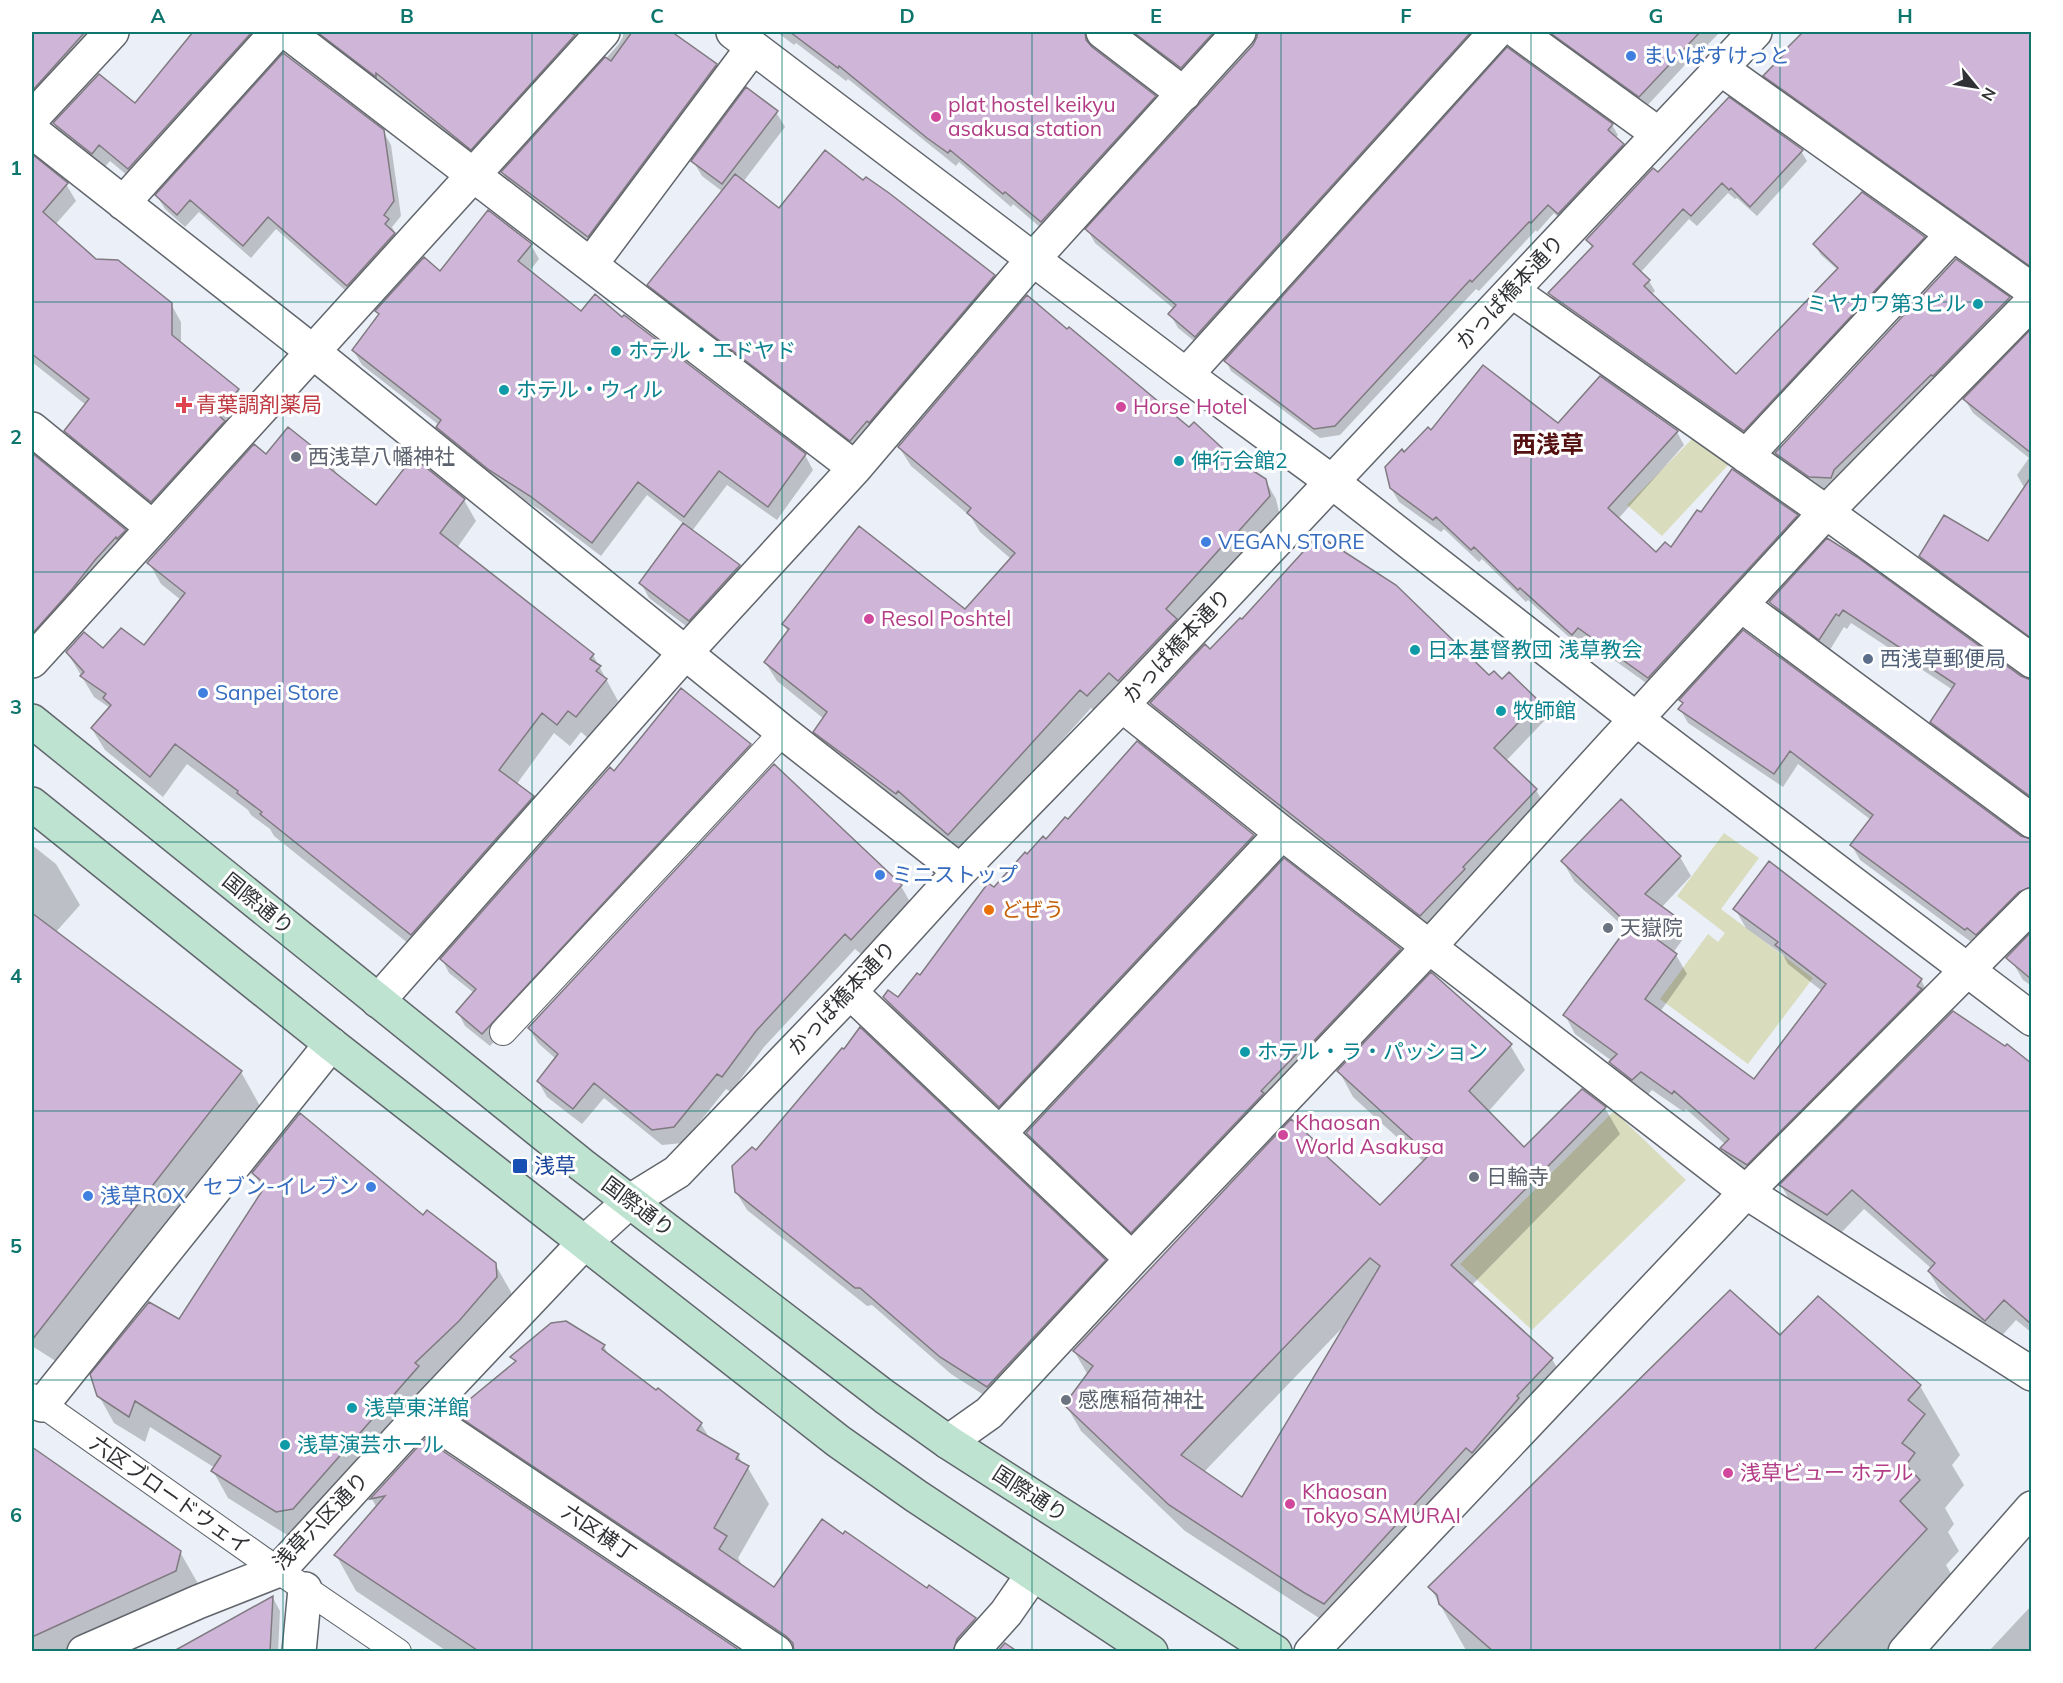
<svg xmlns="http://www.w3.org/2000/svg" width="2063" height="1683" font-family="Mulish,'Noto Sans JP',sans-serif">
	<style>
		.green { fill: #d9dcbd }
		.shadow { fill: #0003; fill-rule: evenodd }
		.building { fill: #cfb5d8; stroke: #807a81; stroke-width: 1.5; fill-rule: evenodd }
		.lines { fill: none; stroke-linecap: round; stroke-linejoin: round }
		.pedestrian-casing { stroke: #61656c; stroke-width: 28 }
		.minor-casing { stroke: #61656c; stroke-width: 36 }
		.secondary-casing { stroke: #61656c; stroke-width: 36 }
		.pedestrian { stroke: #fff; stroke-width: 26 }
		.minor { stroke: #fff; stroke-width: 33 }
		.secondary { stroke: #bee3d0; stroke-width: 33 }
		.grid { fill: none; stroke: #0f766e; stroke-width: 1.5; stroke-opacity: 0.55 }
		.shop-dot { fill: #3f7fe0; stroke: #fff; stroke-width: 2 }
		.hotel-dot { fill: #d1479c; stroke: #fff; stroke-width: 2 }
		.culture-dot { fill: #0f9aa8; stroke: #fff; stroke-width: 2 }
		.health-dot { fill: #e0444e; stroke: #fff; stroke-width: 2 }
		.worship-dot { fill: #6b7280; stroke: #fff; stroke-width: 2 }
		.service-dot { fill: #5c6f8a; stroke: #fff; stroke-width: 2 }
		.food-dot { fill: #e8710a; stroke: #fff; stroke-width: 2 }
		.transit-dot { fill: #1a4fb4; stroke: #fff; stroke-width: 2 }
		.labels { text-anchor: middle; stroke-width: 6; stroke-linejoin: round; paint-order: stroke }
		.shop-label { font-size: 21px; fill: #366cbe; stroke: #fff; text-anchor: start }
		.hotel-label { font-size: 21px; fill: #b23c85; stroke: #fff; text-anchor: start }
		.street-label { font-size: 21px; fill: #303235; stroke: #fff }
		.culture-label { font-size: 21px; fill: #0d838f; stroke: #fff; text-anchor: start }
		.health-label { font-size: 21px; fill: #be3a42; stroke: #fff; text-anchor: start }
		.worship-label { font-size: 21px; fill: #5b616d; stroke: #fff; text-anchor: start }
		.service-label { font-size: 21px; fill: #4e5e75; stroke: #fff; text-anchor: start }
		.food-label { font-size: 21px; fill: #c56008; stroke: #fff; text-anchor: start }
		.transit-label { font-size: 21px; fill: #164399; stroke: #fff; text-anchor: start }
		.quarter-label { font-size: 24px; font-weight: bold; fill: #551011; stroke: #fff }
		.neatline { fill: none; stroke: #0f766e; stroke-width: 2 }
		.grid-label { font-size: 20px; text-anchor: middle; font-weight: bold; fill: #0f766e }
	</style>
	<rect width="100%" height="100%" fill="#ebf0f8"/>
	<!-- green -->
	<path class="green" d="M1694 437 1730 463 1662 536 1627 505Z
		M1724 833 1759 858 1721 909 1813 978 1748 1064 1660 999 1708 934 1718 942 1725 933 1677 896Z
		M1614 1111 1686 1180 1532 1330 1460 1264Z"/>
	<!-- shadow -->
	<path class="shadow" d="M32 32H110L32 118Z
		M190 32H280L139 185 110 161 102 170 64 140 54 124 135 105 193 34Z
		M303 32H607L481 166Z
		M620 32H671L716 65 726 82 598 253 512 190 503 173 618 45 623 37V33Z
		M777 32H1099L1096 34 1091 45 1092 49 1155 97 1162 110 1049 235 1013 204 1011 207 959 162 956 166 848 79 846 81 796 43 794 45Z
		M1125 32H1235L1189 81Z
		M1259 32H1472L1480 44 1204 349 1178 328 1170 314 1174 309 1095 243 1087 229 1254 45 1259 37Z
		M1543 32H1720L1698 55 1696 53 1646 107Z
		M1806 32H2032V274L1773 90 1765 76Z
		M1510 51 1612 125 1618 135 1615 138 1623 145 1629 154 1564 223 1554 213 1537 232 1536 230 1479 291 1476 289 1340 435 1320 438 1231 371 1226 361Z
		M776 112 785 127 743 182 779 210 863 183 994 276 1002 290 859 454 657 299 649 285 723 192 702 176 693 161Z
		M383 131 391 145 401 216 392 227 402 247 355 299 276 229 251 258 199 212 185 227 165 209 157 196Z
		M1801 151 1807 161 1757 216 1737 198 1735 199 1728 193 1697 226 1689 219 1640 273 1649 281 1655 291 1651 295 1736 376 1838 270 1821 255 1815 245 1924 238 1930 248 1750 441 1556 304 1550 294 1592 248 1587 240 1658 174Z
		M32 156 66 184 76 201 55 225 95 261 171 304 181 322V344L238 390 247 407 161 518 76 448 66 431 86 405 32 362Z
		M531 245 539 259 529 272 581 314 623 319 805 455 813 470 777 520 727 485 692 531 739 566 747 581 698 635 649 598 641 583 684 524 647 495 601 556 540 510 499 485 446 442 438 427 439 425 362 365 353 350 380 316 377 311 440 273Z
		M1956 261 2009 299 2016 310 1838 489H1817L1783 465 1776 453Z
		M2032 331V644L1929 570 1920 556 1988 543 2025 489 2017 475 2029 458 1973 413 1965 400Z
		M1558 425 1677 432 1684 445 1618 519 1656 554 1796 516 1804 529 1656 690 1586 640 1580 647 1528 600 1526 602 1482 559 1479 562 1444 529 1441 532 1399 502 1391 488 1404 454 1431 432Z
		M1189 429 1265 480 1276 499 1280 516 1099 714 1091 708 960 854 910 809 908 812 826 751 815 732 824 719 777 681 765 662 788 632 783 624 965 611 1011 559 980 532 971 517 911 466 899 447Z
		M32 454 125 531 134 548 32 638Z
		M266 456 331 463 339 478 376 507 464 500 476 521 457 548 593 655 618 701 588 738 581 732 570 746 554 733 516 785 533 797 545 818 424 956 274 836 270 829 251 815 248 810 187 764 163 797 105 750 92 729 110 708 94 697 67 652 144 647 181 600 161 584 149 563Z
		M1828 540 2020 678 2032 681V804L1940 736 1932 722 1953 690 1851 623 1847 629 1844 627 1828 653 1779 616 1771 602Z
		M1210 652 1502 681 1538 702 1547 718 1506 761 1536 790 1545 806 1429 931 1161 719 1151 703Z
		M681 690 750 745 758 758 490 1046 465 1026 458 1012 474 993 449 973 442 959 614 773Z
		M1681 700 2032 841V894L1974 944 1860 860 1852 846 1871 820 1798 764 1783 787 1688 723 1680 709 1683 705Z
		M1137 743 1253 836 1261 849 1007 1119 892 1010 884 997 899 1000 921 977 994 889 1027 856 1047 841 1068 821Z
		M32 845 56 864 80 905 55 933 241 1072 264 1113 65 1367 32 1346Z
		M1680 857 1691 876 1661 908 1674 917 1685 936 1673 953 1676 955 1687 974 1660 1012 1754 1081 1822 991 1788 964 1783 955 1746 928 1735 909 1921 980 1931 999 1758 1183 1733 1167 1722 1148 1726 1145 1686 1109 1684 1112 1652 1090 1644 1099 1622 1081 1611 1062 1612 1061 1575 1034 1565 1015 1627 930 1574 881 1563 862Z
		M1284 860 1400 950 1408 963 1140 1245 1035 1146 1028 1133Z
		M901 886 910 902 861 954 855 949 764 1047 731 1092 726 1089 683 1143 662 1145 604 1098 582 1124 547 1097 538 1081 556 1059 538 1043 529 1028Z
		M2032 945V986L2023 980 2013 963Z
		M1510 1045 1525 1070 1488 1112 1524 1149 1582 1091 1605 1108 1620 1134 1471 1286 1552 1359 1567 1385 1339 1629 1319 1618 1185 1531 1081 1431 1066 1405 1088 1375 1074 1351 1312 1140 1318 1151 1380 1207 1424 1162 1353 1097 1339 1071ZM1345 1325 1242 1499 1204 1472Z
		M2021 1058 2032 1065V1333L2016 1320 1997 1341 1941 1292 1929 1272 1932 1269 1864 1209 1839 1235 1793 1206 1781 1185Z
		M254 1173 424 1217 495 1264 511 1292V1304L292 1538 228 1498 213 1471 215 1468 150 1427 145 1442 114 1423 99 1396 179 1321 264 1191Z
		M736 1192 1104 1261 1115 1278 998 1404 951 1374 872 1305 867 1306 747 1210Z
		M1780 1337 1920 1386 1960 1455 1952 1465 1964 1485 1945 1508 1954 1524 1948 1532 1959 1551 1946 1565 1966 1600 1917 1652H1467L1430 1587Z
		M604 1346 610 1358 701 1424 710 1439 738 1455 743 1465 748 1468 769 1504 738 1558 743 1567 774 1589 927 1590 929 1587 975 1619 994 1652H778L481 1452 460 1416 516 1364 512 1358Z
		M425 1441 739 1652H448L356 1591 336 1555 377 1508 372 1499Z
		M32 1448 180 1552 200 1587 95 1652H32Z
		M273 1598 280 1611 278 1652H175Z
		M2032 1605V1652H1988Z"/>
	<!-- building -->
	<path class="building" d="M32 32H85L32 91Z
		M193 32H252L128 169 99 145 92 154 53 123 99 74 135 103Z
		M317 32H569L575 35 471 150 376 73V77Z
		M632 32H672L717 64 588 237 501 172 605 57 611 61Z
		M790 32H1085L1086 40 1092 47 1156 96 1041 222 1005 192 1003 194 950 150 948 153 927 138 839 66 838 68Z
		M1133 32H1214L1181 68Z
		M1257 32H1471L1195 337 1168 314 1176 305 1085 229 1253 45 1257 37Z
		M1549 32H1700L1639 97Z
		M1803 32H2031V267L1763 76 1788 50 1786 49Z
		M1507 47 1613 124 1608 130 1624 144 1558 214 1548 205 1531 223 1529 222 1472 282 1470 280 1335 426 1314 429 1224 361Z
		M283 53 384 130 394 201 384 215 389 219 385 224 395 233 347 286 268 217 243 246 190 200 177 215 155 195Z
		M746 87 778 111 722 184 691 161Z
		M1729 97 1803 150 1750 207 1731 188 1729 190 1722 183 1691 216 1683 209 1633 264 1650 280 1644 286 1736 374 1838 268 1813 244 1862 192 1925 237 1744 431 1548 293 1593 246 1586 240 1653 168 1658 172Z
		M825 150 863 180 866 177 889 193 995 275 869 423 867 421 850 441 647 285 735 174 779 208Z
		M32 154 68 183 43 212 96 259 118 260 172 303V335L239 389 218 415 225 421 151 502 64 431 89 399 32 354Z
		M488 210 532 244 518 261 581 311 595 294 622 317 624 315 806 454 768 507 719 471 684 517 638 482 592 543 530 496 489 470 436 427 441 420 352 350 379 314 375 311 424 257 440 271Z
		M1956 259 2010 297 1933 376 1931 375 1834 470 1831 478 1809 477 1775 453Z
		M1027 295 1067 329 1069 327 1189 427 1194 422 1233 458 1266 479 1270 496 1237 533 1235 532 1166 609 1177 619 1118 681 1109 673 1087 696 1080 690 948 835 898 791 896 794 813 732 827 712 764 662 789 629 782 624 859 526 965 609 1015 553 967 513 971 508 898 447Z
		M2031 329V453L1963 399Z
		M1483 365 1558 423 1600 376 1678 431 1608 508 1656 552 1665 542 1671 547 1697 510 1701 512 1732 469 1798 515 1648 678 1578 628 1572 635 1520 588 1518 590 1474 547 1471 550 1436 517 1433 520 1390 488 1385 467 1402 449 1404 452 1428 427 1431 430Z
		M288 427 332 462 328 467 376 505 413 457 465 499 440 533 594 654 590 659 601 666 596 671 607 679 576 717 568 711 557 725 542 713 499 770 534 796 411 935 260 814 262 812 237 793 238 791 175 744 150 777 91 728 111 705 103 698 106 694 80 676 84 672 66 652 84 632 103 648 121 628 144 645 185 593 147 563 254 444 266 454Z
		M32 453 126 530 117 539 116 537 95 560 73 588 32 634Z
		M2031 477V638L1919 556 1944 515 1988 541Z
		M683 523 740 565 689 621 639 583Z
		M1827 538 1857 557 2021 676 2031 680V797L1930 722 1955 684 1843 610 1839 616 1836 614 1819 640 1769 602Z
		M1326 540 1396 585 1489 675 1494 671 1502 679 1509 672 1539 701 1494 748 1537 789 1463 867 1465 869 1420 916 1150 703 1205 644 1210 649 1240 618 1242 619 1312 542Z
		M1743 630 2021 836 2031 839V887L2019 892 1976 935 1967 928 1965 930 1850 845 1873 815 1790 751 1774 774 1678 709 1683 703 1679 700Z
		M681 688 751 744 482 1034 456 1012 476 989 440 959 610 767 614 771Z
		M1137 741 1254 835 999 1107 883 997 888 990 898 997 917 973 920 975 988 883 994 887 1025 852 1027 854 1043 836 1046 839 1065 817 1068 819Z
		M774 764 902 885 851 940 845 934 756 1031 722 1077 717 1074 674 1127 652 1130 594 1083 573 1109 537 1081 558 1054 528 1028Z
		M1621 799 1681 856 1645 894 1675 916 1658 940 1677 954 1645 999 1754 1079 1826 984 1775 945 1778 942 1733 909 1769 861 1922 979 1917 986 1922 989 1747 1165 1720 1148 1729 1139 1674 1091 1672 1094 1641 1072 1632 1080 1609 1062 1617 1054 1563 1015 1629 925 1561 861Z
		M1284 858 1401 949 1309 1046 1306 1044 1261 1091 1264 1093 1131 1233 1026 1133Z
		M32 913 242 1071 32 1340Z
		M2031 932V979L2006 958Z
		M1431 972 1512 1044 1469 1091 1524 1147 1582 1089 1606 1107 1451 1265 1553 1358 1517 1396 1519 1398 1472 1453 1466 1448 1324 1604 1303 1592 1169 1505 1064 1405 1093 1366 1073 1351 1291 1119 1313 1139 1311 1142 1380 1205 1429 1155 1337 1071ZM1370 1258 1380 1266 1242 1497 1181 1455Z
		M1953 1011 2005 1046 2007 1044 2031 1063V1324L2004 1300 1985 1321 1928 1271 1935 1263 1852 1190 1827 1215 1779 1185Z
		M860 1027 1106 1260 987 1387 940 1357 860 1288H855L735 1192 732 1166 752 1147 756 1150 842 1048 844 1049Z
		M300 1113 423 1215 427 1210 496 1263 497 1277 459 1321 415 1363 419 1366 293 1509 276 1512 211 1471 221 1456 135 1401 129 1417 97 1396 90 1374 149 1302 179 1319 266 1185 252 1173Z
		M1730 1290 1780 1335 1818 1296 1921 1385 1908 1400 1925 1414 1902 1443 1915 1453 1906 1465 1920 1480 1900 1501 1927 1529 1812 1652H1494L1439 1604 1437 1595 1428 1587Z
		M566 1321 605 1345 602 1349 656 1390 658 1388 702 1423 697 1430 739 1454 736 1459 749 1466 714 1528 727 1536 719 1549 774 1587 822 1519 843 1534 845 1531 927 1588 929 1585 976 1618 957 1639 953 1652H794L793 1643 786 1636 458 1416 470 1399 516 1361 510 1357 551 1323Z
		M425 1439 742 1652H480L334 1555 385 1496 370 1499Z
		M32 1447 181 1551 176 1571 32 1637Z
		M273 1596 270 1652H172Z
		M1005 1643 1018 1652H997Z"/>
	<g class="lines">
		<!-- pedestrian casing -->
		<g class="pedestrian-casing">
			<path id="pedestrian" d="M503 1032 783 732
				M32 1397 263 1560 398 1652"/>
		</g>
		<!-- minor casing -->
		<g class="minor-casing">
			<path id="minor" d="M287 32 855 468
				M733 32 1186 375 1331 481 1636 719 2032 1019
				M1103 32 1184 94
				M1518 32 1657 133
				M1720 68 2032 290
				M32 118 112 32
				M32 131 312 351 783 732 960 871
				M123 203 277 32
				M591 264 753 47
				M1512 291 1826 512 2032 661
				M1186 375 1496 32
				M32 429 152 527
				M1746 456 1953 234
				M1741 605 2032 821
				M32 661 603 32
				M1122 705 1282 833 1746 1192 2032 1374
				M850 992 1132 1259
				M378 1001 685 653 855 468 1034 258 1239 32
				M1000 1133 1282 833
				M42 1405 331 1044
				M422 1414 776 1652
				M948 1442 989 1413 1132 1259 1430 946 1605 753 1826 512 2032 302
				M84 1652 198 1602 279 1570 422 1414 584 1243 630 1201 677 1172 850 992 960 871 1122 705 1755 32
				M299 1652 305 1589
				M971 1652 1006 1613 1033 1574
				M1311 1652 1746 1192 2032 905
				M1905 1652 2032 1508"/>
		</g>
		<!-- secondary casing -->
		<g class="secondary-casing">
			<path id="secondary" d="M32 721 582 1165 885 1397 948 1442 1275 1652
				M32 804 331 1044 838 1441 916 1496 1151 1652"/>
		</g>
		<!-- pedestrian -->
		<use href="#pedestrian" class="pedestrian"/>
		<!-- minor -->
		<use href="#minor" class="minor"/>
		<!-- secondary -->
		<use href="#secondary" class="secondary"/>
	</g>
	<!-- grid -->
	<path class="grid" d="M283 32V1652M532 32V1652M782 32V1652M1032 32V1652M1281 32V1652M1531 32V1652M1780 32V1652M32 302H2032M32 572H2032M32 842H2032M32 1111H2032M32 1380H2032"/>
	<!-- markers -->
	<g class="shop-dot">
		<circle cx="1631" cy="56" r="6"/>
		<circle cx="1206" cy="542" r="6"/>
		<circle cx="203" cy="693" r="6"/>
		<circle cx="880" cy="875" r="6"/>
		<circle cx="371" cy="1187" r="6"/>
		<circle cx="88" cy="1196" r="6"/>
	</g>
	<g class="hotel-dot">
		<circle cx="936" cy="117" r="6"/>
		<circle cx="1121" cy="407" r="6"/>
		<circle cx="869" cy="619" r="6"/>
		<circle cx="1283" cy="1135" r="6"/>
		<circle cx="1728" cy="1473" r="6"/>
		<circle cx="1290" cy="1504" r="6"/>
	</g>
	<g class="culture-dot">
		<circle cx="1978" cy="304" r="6"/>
		<circle cx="616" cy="351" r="6"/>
		<circle cx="504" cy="390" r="6"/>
		<circle cx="1179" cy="461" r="6"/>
		<circle cx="1415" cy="650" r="6"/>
		<circle cx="1501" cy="711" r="6"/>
		<circle cx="1245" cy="1052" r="6"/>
		<circle cx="352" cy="1408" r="6"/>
		<circle cx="285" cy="1445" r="6"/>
	</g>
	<path class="health-dot" d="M181 396h6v6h6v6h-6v6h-6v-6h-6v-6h6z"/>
	<g class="worship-dot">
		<circle cx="296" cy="457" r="6"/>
		<circle cx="1608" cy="928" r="6"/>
		<circle cx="1474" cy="1177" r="6"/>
		<circle cx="1066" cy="1400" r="6"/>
	</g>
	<circle class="service-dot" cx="1868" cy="659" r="6"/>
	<circle class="food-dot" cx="989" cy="910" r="6"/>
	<rect class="transit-dot" x="512" y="1158" width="16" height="16" rx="3"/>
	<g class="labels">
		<!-- shop labels -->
		<g class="shop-label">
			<text x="1643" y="63">まいばすけっと</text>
			<text x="1218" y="549">VEGAN STORE</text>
			<text x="215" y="700">Sanpei Store</text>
			<text x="892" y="882">ミニストップ</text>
			<text x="359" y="1194" text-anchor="end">セブン-イレブン</text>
			<text x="100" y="1203">浅草ROX</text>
		</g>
		<!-- hotel labels -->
		<g class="hotel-label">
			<text x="948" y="112">plat hostel keikyu<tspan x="948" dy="24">asakusa station</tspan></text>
			<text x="1133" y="414">Horse Hotel</text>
			<text x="881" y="626">Resol Poshtel</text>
			<text x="1295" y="1130">Khaosan<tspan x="1295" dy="24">World Asakusa</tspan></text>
			<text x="1740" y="1480">浅草ビュー ホテル</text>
			<text x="1302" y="1499">Khaosan<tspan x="1302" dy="24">Tokyo SAMURAI</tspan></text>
		</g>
		<!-- street labels -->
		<g class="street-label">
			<text transform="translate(1510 292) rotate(-47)" y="7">かっぱ橋本通り</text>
			<text transform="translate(1177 646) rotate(-47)" y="7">かっぱ橋本通り</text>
			<text transform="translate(258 904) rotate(39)" y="7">国際通り</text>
			<text transform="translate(842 998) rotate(-47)" y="7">かっぱ橋本通り</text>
			<text transform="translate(638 1207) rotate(37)" y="7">国際通り</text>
			<text transform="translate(1030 1494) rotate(33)" y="7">国際通り</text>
			<text transform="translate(170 1495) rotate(35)" y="7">六区ブロードウェイ</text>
			<text transform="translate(321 1521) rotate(-46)" y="7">浅草六区通り</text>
			<text transform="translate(599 1533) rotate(34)" y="7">六区横丁</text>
		</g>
		<!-- culture labels -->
		<g class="culture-label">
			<text x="1966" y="311" text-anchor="end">ミヤカワ第3ビル</text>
			<text x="628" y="358">ホテル・エドヤド</text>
			<text x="516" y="397">ホテル・ウィル</text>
			<text x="1191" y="468">伸行会館2</text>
			<text x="1427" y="657">日本基督教団 浅草教会</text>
			<text x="1513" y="718">牧師館</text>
			<text x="1257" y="1059">ホテル・ラ・パッション</text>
			<text x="364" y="1415">浅草東洋館</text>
			<text x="297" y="1452">浅草演芸ホール</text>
		</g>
		<!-- health labels -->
		<g class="health-label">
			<text x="196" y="412">青葉調剤薬局</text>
		</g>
		<!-- worship labels -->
		<g class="worship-label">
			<text x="308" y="464">西浅草八幡神社</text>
			<text x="1620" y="935">天嶽院</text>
			<text x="1486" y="1184">日輪寺</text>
			<text x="1078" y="1407">感應稲荷神社</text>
		</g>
		<!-- service labels -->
		<g class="service-label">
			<text x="1880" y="666">西浅草郵便局</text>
		</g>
		<!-- food labels -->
		<g class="food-label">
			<text x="1001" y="917">どぜう</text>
		</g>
		<!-- transit labels -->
		<g class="transit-label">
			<text x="534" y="1173">浅草</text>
		</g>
		<!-- quarter labels -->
		<g class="quarter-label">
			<text x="1548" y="453">西浅草</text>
		</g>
	</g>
	<!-- border -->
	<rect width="2063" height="1683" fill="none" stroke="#ffffff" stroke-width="66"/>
	<!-- north arrow -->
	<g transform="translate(1976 87) rotate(120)" stroke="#ffffff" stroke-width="4.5" paint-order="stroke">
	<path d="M0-4.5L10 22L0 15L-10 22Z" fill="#303235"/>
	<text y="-9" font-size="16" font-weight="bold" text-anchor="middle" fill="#303235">N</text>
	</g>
	<rect x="33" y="33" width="1997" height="1617" class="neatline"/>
	<g class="grid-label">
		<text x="158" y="23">A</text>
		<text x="407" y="23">B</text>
		<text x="657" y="23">C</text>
		<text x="907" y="23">D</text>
		<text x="1156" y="23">E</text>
		<text x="1406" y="23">F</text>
		<text x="1656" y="23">G</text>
		<text x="1905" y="23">H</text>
		<text x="16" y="175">1</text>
		<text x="16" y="444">2</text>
		<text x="16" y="714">3</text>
		<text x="16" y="983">4</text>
		<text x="16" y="1253">5</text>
		<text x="16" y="1522">6</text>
	</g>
</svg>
